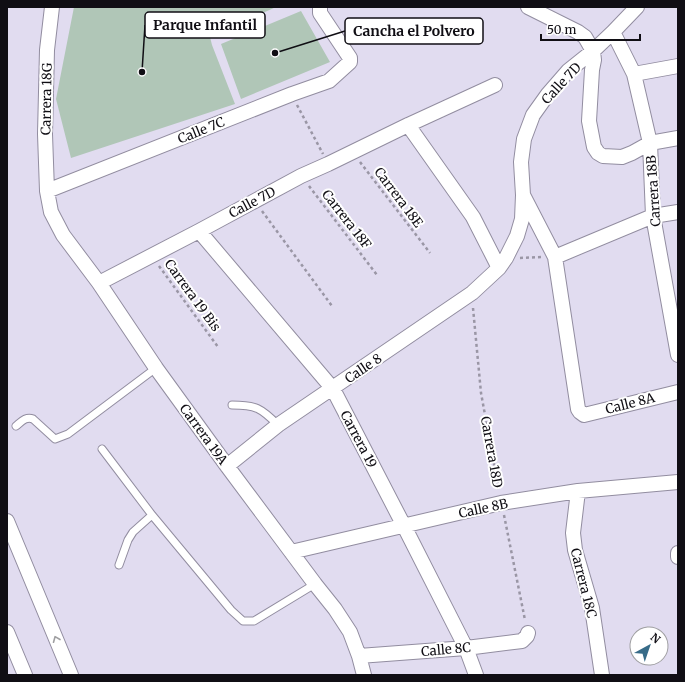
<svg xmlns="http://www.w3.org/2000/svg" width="685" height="682" font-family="Merriweather,serif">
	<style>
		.park { fill: #b0c6b7 }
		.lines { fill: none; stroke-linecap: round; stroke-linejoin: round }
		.lane-casing { stroke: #928da0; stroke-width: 9 }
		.street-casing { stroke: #928da0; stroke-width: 16 }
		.path { stroke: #9a96a5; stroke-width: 2.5; stroke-dasharray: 3 3; stroke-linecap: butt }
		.lane { stroke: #fff; stroke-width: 7 }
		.street { stroke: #fff; stroke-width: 14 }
		.oneway { stroke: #9f9fa1 }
		.labels { text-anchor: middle; stroke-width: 4; stroke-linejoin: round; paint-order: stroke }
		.street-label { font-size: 13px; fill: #100e14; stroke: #fff }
		.leader { fill: none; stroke: #100e14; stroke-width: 1.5 }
		.callout-dot { fill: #100e14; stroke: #fff; stroke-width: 1.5 }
		.callout { fill: #fff; stroke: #100e14; stroke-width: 1.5 }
		.callout-label { font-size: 14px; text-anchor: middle; font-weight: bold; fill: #100e14 }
	</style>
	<rect width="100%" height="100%" fill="#e1dcf0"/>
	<!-- park -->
	<path class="park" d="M74 7H276L210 37 212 45 235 104 71 158 56 99Z
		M301 11 330 62 241 99 221 44Z"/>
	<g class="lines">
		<!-- lane casing -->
		<g class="lane-casing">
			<path id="lane" d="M232 405C256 405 261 408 278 425
				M16 426C21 422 26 416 33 419L55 439 68 434 156 368
				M102 449 152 515 231 610 243 621H254L315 584
				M119 565 128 540 133 532 152 515"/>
		</g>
		<!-- street casing -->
		<g class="street-casing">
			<path id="street" d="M52 7 47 50 45 134 47 191 51 212 63 235 99 283 156 368 227 466 315 584 335 609 350 632 359 656 364 675
				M528 7 578 32 585 37 593 51 594 60 592 70 589 121 594 147 598 153 603 156 622 157 632 153 650 143 678 138
				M613 32 634 74 650 143 653 216 678 355
				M634 74 678 66
				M408 125 473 217 499 268
				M47 191 292 94 329 81 350 62V58L320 13V7
				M523 195 555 257 578 409 580 412 584 415 678 392
				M199 231 333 389 404 526 466 648 476 675
				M555 257 653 216 678 212
				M99 283 199 231 301 176 328 164 408 125 495 85
				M227 466 278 425 472 293 499 268 506 258 517 236 522 219 523 195 521 162 524 139 533 115 548 94 568 71 593 51 613 32 637 7
				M578 491 573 533 575 550 592 608 602 675
				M7 521 71 675
				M291 552 501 503 578 491 678 482
				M678 553V557
				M7 632 25 675
				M359 656 466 648 522 641 527 636 528 633"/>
		</g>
		<!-- path -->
		<path class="path" d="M297 105 323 154
			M360 162 430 253
			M309 186 377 275
			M262 211 332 306
			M520 258 541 257
			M159 266 218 347
			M473 308 481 393 499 491
			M504 515 525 620"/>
		<!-- lane -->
		<use href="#lane" class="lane"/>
		<!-- street -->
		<use href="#street" class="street"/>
	</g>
	<!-- one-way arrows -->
	<defs><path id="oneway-chevron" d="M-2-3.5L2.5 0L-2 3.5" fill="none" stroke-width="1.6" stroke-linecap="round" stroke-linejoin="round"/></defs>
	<use class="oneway" href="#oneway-chevron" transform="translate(56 639) rotate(-112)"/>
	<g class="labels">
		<!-- street labels -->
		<g class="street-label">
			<text transform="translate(561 83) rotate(-47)" y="5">Calle 7D</text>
			<text transform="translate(46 99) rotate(-89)" y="5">Carrera 18G</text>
			<text transform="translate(201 130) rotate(-22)" y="5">Calle 7C</text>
			<text transform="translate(653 191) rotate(-94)" y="5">Carrera 18B</text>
			<text transform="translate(399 197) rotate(53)" y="5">Carrera 18E</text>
			<text transform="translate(252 202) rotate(-28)" y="5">Calle 7D</text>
			<text transform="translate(347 219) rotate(52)" y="5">Carrera 18F</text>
			<text transform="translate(193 295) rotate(54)" y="5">Carrera 19 Bis</text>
			<text transform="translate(363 368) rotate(-34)" y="5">Calle 8</text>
			<text transform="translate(630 403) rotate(-14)" y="5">Calle 8A</text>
			<text transform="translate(204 434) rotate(54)" y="5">Carrera 19A</text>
			<text transform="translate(359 439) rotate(62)" y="5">Carrera 19</text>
			<text transform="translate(492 452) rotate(80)" y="5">Carrera 18D</text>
			<text transform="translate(483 508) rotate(-12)" y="5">Calle 8B</text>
			<text transform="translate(584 583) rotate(76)" y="5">Carrera 18C</text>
			<text transform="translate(446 649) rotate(-5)" y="5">Calle 8C</text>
		</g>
	</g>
	<!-- callouts -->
	<path class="leader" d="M142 72L145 25M275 53L345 31"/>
	<g class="callout-dot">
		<circle cx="142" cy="72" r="4"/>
		<circle cx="275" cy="53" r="4"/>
	</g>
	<g class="callout">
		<rect x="145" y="12" width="120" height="26" rx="4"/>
		<rect x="345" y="18" width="138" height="26" rx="4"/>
	</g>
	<g class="callout-label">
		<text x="205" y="30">Parque Infantil</text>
		<text x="414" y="36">Cancha el Polvero</text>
	</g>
	<!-- border -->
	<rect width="685" height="682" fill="none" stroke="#100e14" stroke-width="16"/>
	<!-- north arrow -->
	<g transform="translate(649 646) rotate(40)"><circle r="19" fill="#ffffff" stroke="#9f9fa1"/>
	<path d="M0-3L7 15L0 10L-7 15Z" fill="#376b88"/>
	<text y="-6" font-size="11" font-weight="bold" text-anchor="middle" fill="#100e14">N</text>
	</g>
	<!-- scale -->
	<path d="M541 34v6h99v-6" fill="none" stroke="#100e14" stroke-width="2"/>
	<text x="547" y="34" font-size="12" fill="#100e14" stroke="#ffffff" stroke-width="3" paint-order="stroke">50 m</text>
</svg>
